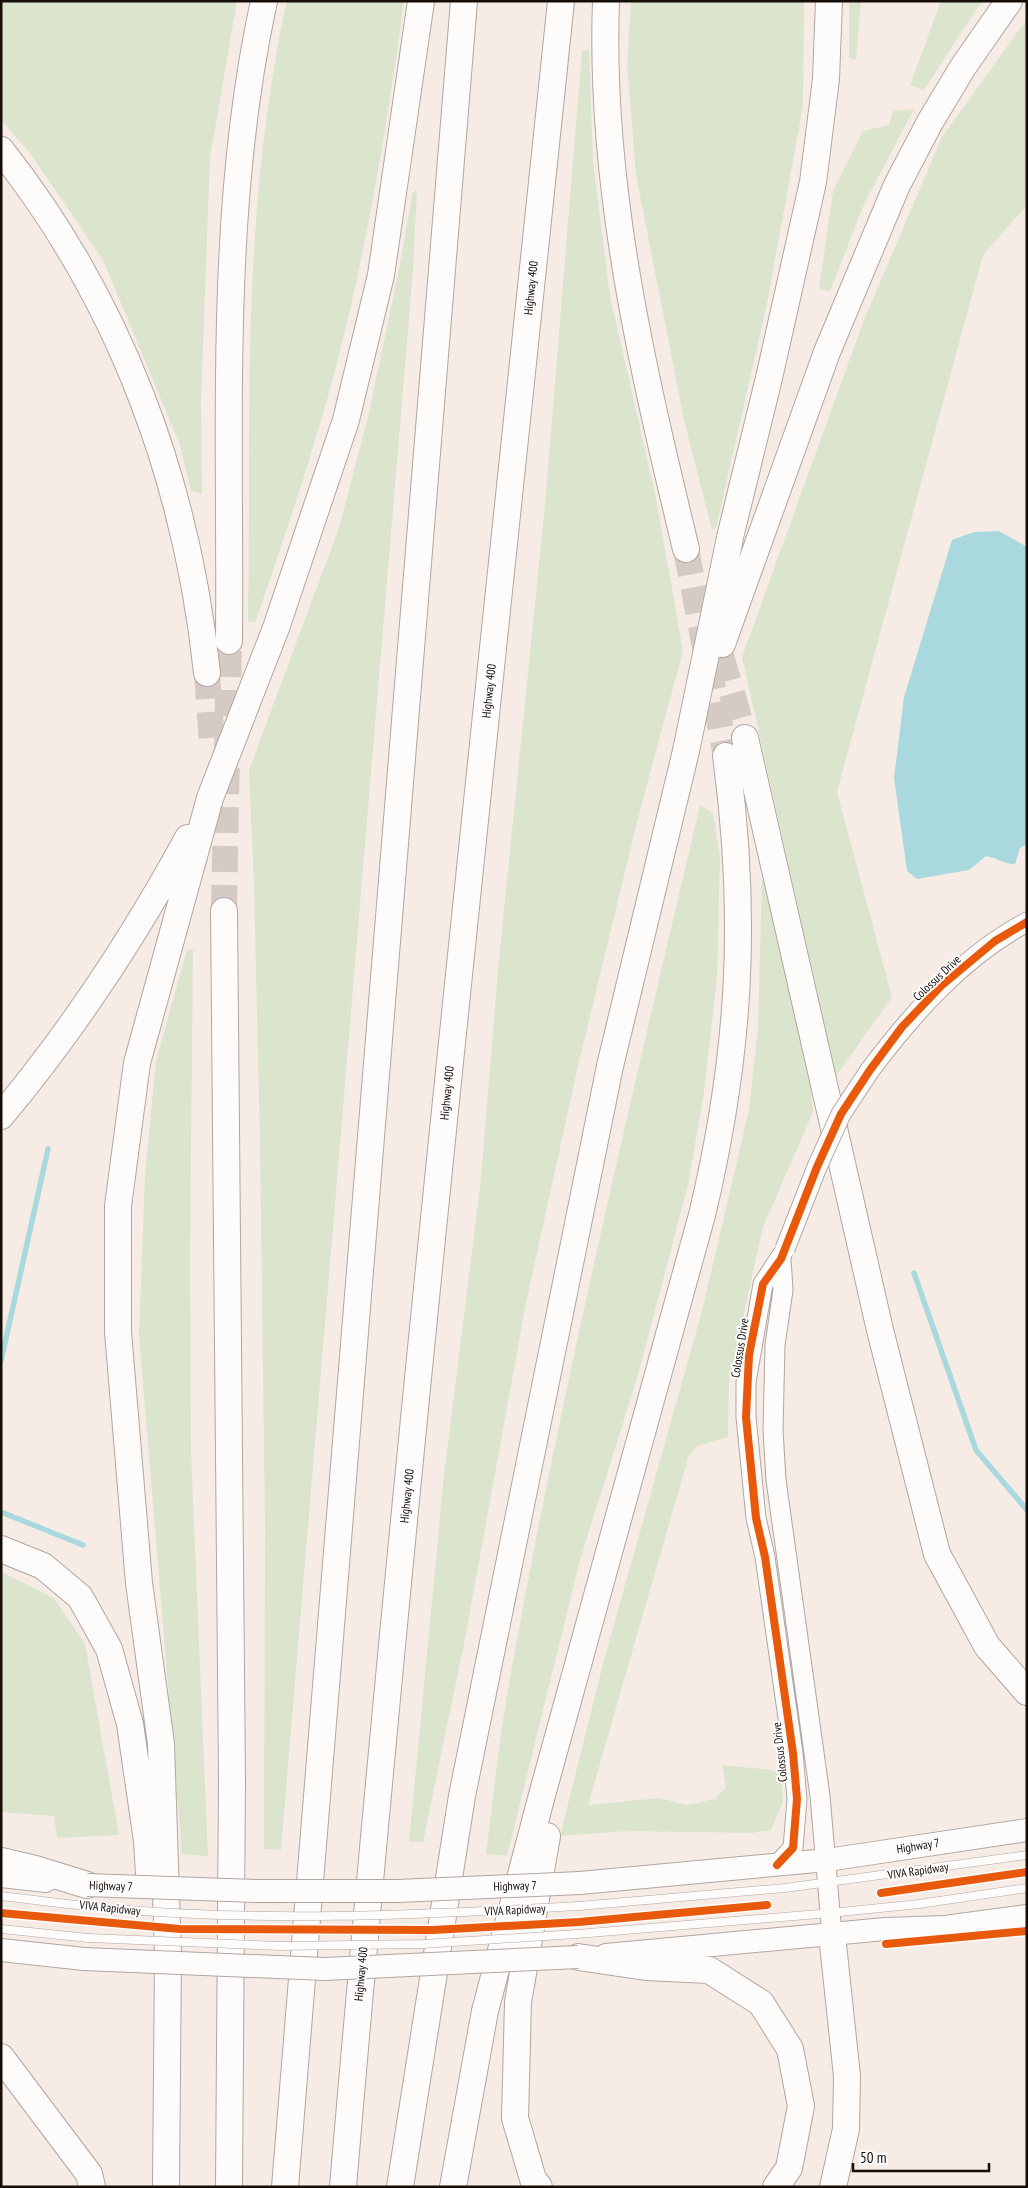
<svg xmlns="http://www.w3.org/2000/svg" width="1028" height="2188" font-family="'PT Sans Narrow',sans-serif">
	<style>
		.green { fill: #dbe4cd }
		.water { fill: #a9d9df }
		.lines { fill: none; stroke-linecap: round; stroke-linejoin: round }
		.stream { stroke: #a9d9df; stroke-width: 5.5 }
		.motorway-tunnel { stroke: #d5cbc4; stroke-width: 26; stroke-dasharray: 26 13; stroke-linecap: butt }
		.service-casing { stroke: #b0a6a0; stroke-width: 9 }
		.tertiary-casing { stroke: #b0a6a0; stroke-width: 21 }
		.primary-casing { stroke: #b0a6a0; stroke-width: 24 }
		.motorway-casing { stroke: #b0a6a0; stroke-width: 28 }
		.service { stroke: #fefcfb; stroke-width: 8 }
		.tertiary { stroke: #fefcfb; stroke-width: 19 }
		.primary { stroke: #fefcfb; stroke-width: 22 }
		.motorway { stroke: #fefcfb; stroke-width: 26 }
		.service-bridge-casing { stroke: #b0a6a0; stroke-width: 9; stroke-linecap: butt }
		.tertiary-bridge-casing { stroke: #b0a6a0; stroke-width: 21; stroke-linecap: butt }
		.primary-bridge-casing { stroke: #b0a6a0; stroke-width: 24; stroke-linecap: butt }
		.service-bridge { stroke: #fefcfb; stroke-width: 8 }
		.tertiary-bridge { stroke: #fefcfb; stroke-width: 19 }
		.primary-bridge { stroke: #fefcfb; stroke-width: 22 }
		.cycleway-casing { stroke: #fcfcfc; stroke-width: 11 }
		.cycleway { stroke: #e8590c; stroke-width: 8 }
		.labels { text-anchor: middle; stroke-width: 4; stroke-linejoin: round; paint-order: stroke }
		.street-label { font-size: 12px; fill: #170d07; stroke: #fcfcfc }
	</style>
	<rect width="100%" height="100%" fill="#f7ece5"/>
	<!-- green -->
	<path class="green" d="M1 1H237L210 158 201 400 202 494 191 491 180 445 103 260 30 153 1 120Z
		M287 1H404C388 121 368 242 338 359 315 448 285 536 255 623L248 621C251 448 243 274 269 101 274 68 279 34 287 1Z
		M631 1H804L803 106 767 304 716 528 712 530 684 420 636 175 627 64Z
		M849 1H861L856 60 849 58Z
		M941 1H982L924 90 910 85Z
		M1027 19V205L983 255 837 792 892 997 836 1076 742 657 864 320 942 137Z
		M589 50 593 162 610 296 656 498 683 651 637 822 578 1066 526 1303 465 1639 423 1842H409L444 1475 481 1179 498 969 545 505 582 51Z
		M914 109 864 204 830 291 819 289 833 191 863 131 889 125 893 111Z
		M417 191 413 270 281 1850 264 1849 265 1528 260 1142 254 886 249 770 339 528 368 417 398 275 413 192Z
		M700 805 713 813 720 857 717 978 704 1092 688 1185 638 1375 580 1560 507 1856 486 1854C494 1792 500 1729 512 1667 564 1378 633 1091 700 805Z
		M762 878 776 926 809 1070 813 1112 763 1227 729 1381 728 1437 697 1446 689 1455 588 1805 659 1798 687 1805 715 1799 726 1787 722 1765 781 1771 783 1802 771 1830 752 1833 626 1831 560 1836 604 1660 702 1311 749 1110 758 1027Z
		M193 949 190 1260 191 1452 208 1856 182 1854 139 1337 145 1174 156 1061 187 950Z
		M1 1572 54 1598 85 1644 119 1835 57 1838 54 1816 1 1812Z"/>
	<!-- water -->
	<path class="water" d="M999 531 1027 547V844L1020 848 1015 864C1004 864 997 858 986 856L969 870 917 879 907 871 894 778 904 697 952 540 974 532Z"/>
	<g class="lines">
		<!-- stream -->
		<path class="stream" d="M914 1273 976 1450 1027 1510
			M1 1361 48 1149
			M1 1512 83 1545"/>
		<!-- motorway-tunnel -->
		<path class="motorway-tunnel" d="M686 549 726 756
			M721 656 745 738
			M207 673 212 743
			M224 911 229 641"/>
		<!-- service casing -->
		<g class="service-casing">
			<path id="service" d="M1 1896 93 1907
				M579 1906 785 1888 1027 1855
				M1 1929 89 1938
				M577 1934 831 1913 919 1904 1027 1888"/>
		</g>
		<!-- tertiary casing -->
		<g class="tertiary-casing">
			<path id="tertiary" d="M870 1070C913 1013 963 956 1027 922
				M781 1259 783 1290 775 1345 773 1430 776 1480 820 1796 832 1935
				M777 1865 793 1848 797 1799 793 1753 765 1557 756 1518 746 1417V1382L763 1284 782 1255"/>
		</g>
		<!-- primary casing -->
		<g class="primary-casing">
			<path id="primary" d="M1 1876 46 1881
				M580 1883 827 1860 1027 1830
				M1 1950 84 1959
				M606 1955 885 1929 945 1927 1027 1916"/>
		</g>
		<!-- motorway casing -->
		<g class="motorway-casing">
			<path id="motorway" d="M606 1C599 186 643 371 686 549
				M1 150C121 302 187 482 207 673
				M229 641C231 427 218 211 264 1
				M722 644 827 352 897 185 930 122 963 67 1009 1
				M745 738 880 1330 937 1554 987 1646 1027 1692
				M224 911 232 1780 229 2187
				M1 1116C73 1030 134 937 188 838
				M1 1549 43 1566 80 1597 109 1649 130 1724 147 1841 149 1874
				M1 1861 35 1869 87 1885
				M832 1935 847 2076 846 2129 833 2187
				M578 1957 646 1967 709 1970 761 2003 790 2049 801 2106 789 2168 776 2187
				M1 2057 89 2174 92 2187
				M166 2187 168 1955 161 1744 139 1583 118 1332V1206L137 1063 210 798 276 628 346 420 381 275 421 1
				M285 2187 464 1
				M343 2187C405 1457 485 729 561 1
				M400 2187 462 1796 610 1066 686 751 731 533 769 378 813 182 826 79 829 1
				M453 2187 485 2011 542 1795 702 1215C740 1056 748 918 726 756
				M539 2187 533 2179 515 2118 518 2002 547 1836"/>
		</g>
		<!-- service -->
		<use href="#service" class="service"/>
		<!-- tertiary -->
		<use href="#tertiary" class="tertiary"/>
		<!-- primary -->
		<use href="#primary" class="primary"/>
		<!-- motorway -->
		<use href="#motorway" class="motorway"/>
		<!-- service-bridge casing -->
		<g class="service-bridge-casing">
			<path id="service-bridge" d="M93 1907C255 1923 417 1915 579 1906
				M89 1938 280 1946 423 1944 577 1934"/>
		</g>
		<!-- tertiary-bridge casing -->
		<g class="tertiary-bridge-casing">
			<path id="tertiary-bridge" d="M785 1249 817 1167 841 1114 870 1070"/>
		</g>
		<!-- primary-bridge casing -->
		<g class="primary-bridge-casing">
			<path id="primary-bridge" d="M87 1885 256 1891H398L580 1883
				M84 1959 325 1969 578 1957"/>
		</g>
		<!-- service-bridge -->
		<use href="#service-bridge" class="service-bridge"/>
		<!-- tertiary-bridge -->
		<use href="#tertiary-bridge" class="tertiary-bridge"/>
		<!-- primary-bridge -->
		<use href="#primary-bridge" class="primary-bridge"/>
		<!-- cycleway casing -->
		<g class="cycleway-casing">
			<path id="cycleway" d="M777 1865 793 1848 797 1799 793 1753 765 1557 756 1518 746 1417 749 1355 763 1284 781 1259 817 1167 841 1114 870 1070 902 1027 941 986 995 941 1027 922
				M881 1893 1027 1872
				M1 1913 180 1929 433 1930 579 1922 767 1905
				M886 1944 1027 1931"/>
		</g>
		<!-- cycleway -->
		<use href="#cycleway" class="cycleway"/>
	</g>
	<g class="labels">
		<!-- street labels -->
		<g class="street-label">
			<text transform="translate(531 288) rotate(-84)" y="4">Highway 400</text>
			<text transform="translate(489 691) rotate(-84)" y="4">Highway 400</text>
			<text transform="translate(937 978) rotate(-43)" y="4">Colossus Drive</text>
			<text transform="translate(447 1093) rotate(-84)" y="4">Highway 400</text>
			<text transform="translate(740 1348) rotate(-81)" y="4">Colossus Drive</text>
			<text transform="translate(407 1496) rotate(-84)" y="4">Highway 400</text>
			<text transform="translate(780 1752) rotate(-96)" y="4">Colossus Drive</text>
			<text transform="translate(918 1846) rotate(-9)" y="4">Highway 7</text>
			<text transform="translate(918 1871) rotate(-8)" y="4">VIVA Rapidway</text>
			<text transform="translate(111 1886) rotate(2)" y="4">Highway 7</text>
			<text transform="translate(515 1886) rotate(-2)" y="4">Highway 7</text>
			<text transform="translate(110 1908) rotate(6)" y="4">VIVA Rapidway</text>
			<text transform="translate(515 1910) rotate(-3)" y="4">VIVA Rapidway</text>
			<text transform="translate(361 1974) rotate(-85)" y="4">Highway 400</text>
		</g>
	</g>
	<!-- border -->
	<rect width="1028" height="2188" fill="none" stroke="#170d07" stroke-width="5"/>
	<!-- scale -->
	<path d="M853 2163v8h136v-8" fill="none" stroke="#170d07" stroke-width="2.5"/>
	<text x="860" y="2163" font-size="15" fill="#170d07" stroke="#fcfcfc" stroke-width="4" paint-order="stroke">50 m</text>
</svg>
